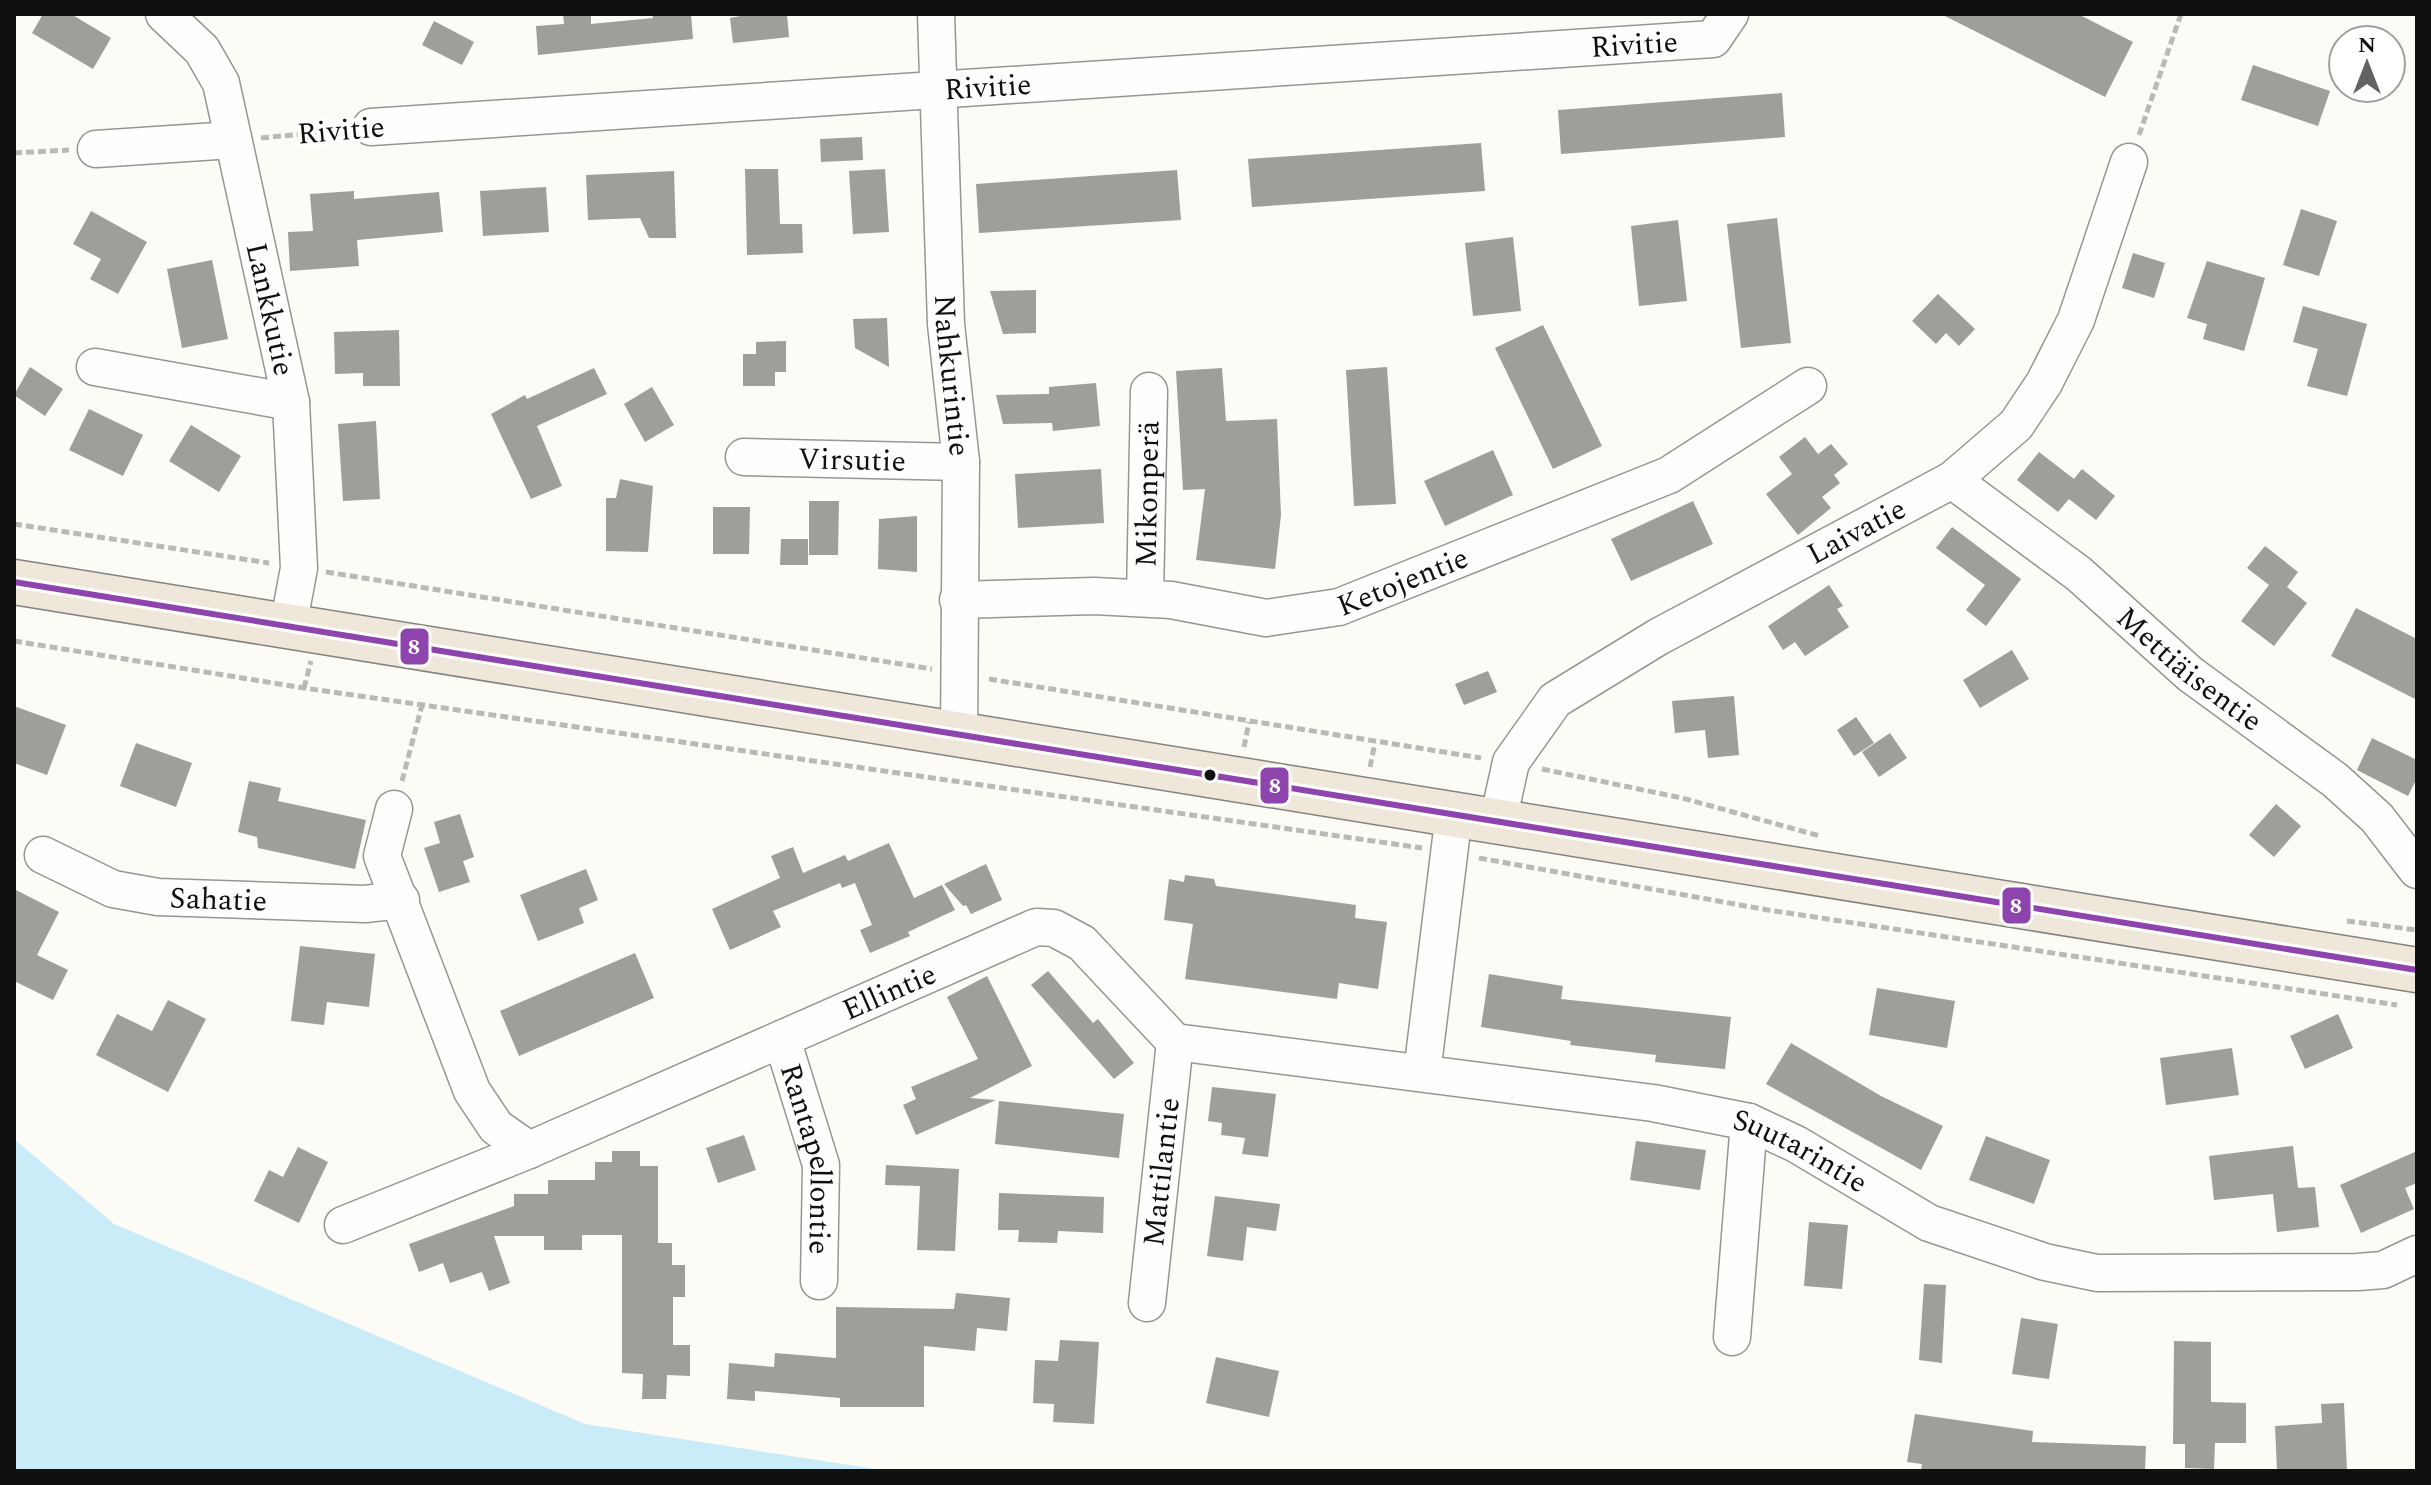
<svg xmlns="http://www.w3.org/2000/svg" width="2431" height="1485" font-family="Spectral,serif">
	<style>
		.water { fill: #caebf8 }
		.building { fill: #a09e9a }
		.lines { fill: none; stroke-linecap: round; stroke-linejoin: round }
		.minor-casing { stroke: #969693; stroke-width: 39 }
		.major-casing { stroke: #848380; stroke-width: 47 }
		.path { stroke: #b9b9b8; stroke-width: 5; stroke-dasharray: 8 4; stroke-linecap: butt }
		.minor { stroke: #fffefe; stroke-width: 36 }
		.major { stroke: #eee7da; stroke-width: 44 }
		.bus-1-casing { stroke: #fff; stroke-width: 12 }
		.bus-1 { stroke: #8e44ad; stroke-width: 6 }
		.bus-dot { fill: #101010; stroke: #fff; stroke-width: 3 }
		.labels { text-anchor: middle; stroke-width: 8; stroke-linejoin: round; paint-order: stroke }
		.street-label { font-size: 30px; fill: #101010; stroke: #fff }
		.line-badge { stroke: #fff; stroke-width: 3 }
		.badge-label { font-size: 22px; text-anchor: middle; font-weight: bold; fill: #fff }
	</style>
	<rect width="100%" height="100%" fill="#fcfbf5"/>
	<!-- water -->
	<path class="water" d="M14 1139 114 1224 585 1424 888 1471H14Z"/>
	<!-- building -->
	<path class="building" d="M43 14H71L111 38 93 69 32 33Z
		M563 14H591V24L653 18 652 14H691L693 39 538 55 536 26 564 24Z
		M751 14H787L789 37 733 43 730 18Z
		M1941 14H2078L2133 42 2105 97Z
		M434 21 474 42 462 65 422 45Z
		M2253 65 2330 91 2318 126 2241 100Z
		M1782 93 1785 137 1561 154 1558 110Z
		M862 137 863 160 821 162 820 139Z
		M1481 143 1485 191 1252 207 1248 159Z
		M745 169H778L780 224H802L803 253 747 255Z
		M885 169 889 232 853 234 849 171Z
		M1177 170 1181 220 979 233 976 184Z
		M674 171 676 238H649L640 218 588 220 586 175Z
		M546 187 549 232 483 236 480 191Z
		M354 191V199L439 192 443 232 357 240 359 266 290 271 288 232 313 231 310 194Z
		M2301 209 2337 221 2319 276 2283 265Z
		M91 211 147 242 118 294 90 279 101 259 73 244Z
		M1777 218 1791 343 1741 348 1727 224Z
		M1678 220 1687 301 1639 306 1631 226Z
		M1513 237 1521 311 1473 316 1465 243Z
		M2133 253 2165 263 2154 298 2122 288Z
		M212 260 228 339 182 348 167 269Z
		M2207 261 2265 278 2244 351 2203 339 2207 324 2187 318Z
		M1036 290V333L1003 334 990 291Z
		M1938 294 1975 329 1959 346 1946 333 1936 344 1912 321Z
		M2303 306 2367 324 2347 396 2307 386 2318 349 2293 342Z
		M887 318 889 367 855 348 853 319Z
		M1543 325 1602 446 1553 469 1495 348Z
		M399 330 400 386H363V373L335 374 334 332Z
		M786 341V372H775V386H743V354H756V342Z
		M30 367 63 389 45 416 14 395Z
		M1387 367 1396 504 1354 506 1346 370Z
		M594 368 607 394 537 426 562 486 531 499 491 414 525 395 527 399Z
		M1222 368 1226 421 1277 419 1281 515 1275 569 1196 560 1205 489 1183 490 1176 371Z
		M1096 383 1100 426 1053 431 1052 423 1003 424 996 395 1049 394V387Z
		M652 387 674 425 645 442 624 404Z
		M89 409 143 435 123 476 69 450Z
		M376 421 380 499 343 501 338 424Z
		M191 425 241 456 219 492 169 461Z
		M1805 437 1818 454 1831 444 1848 464 1834 475 1840 483 1822 497 1831 508 1798 535 1766 494 1792 474 1779 457Z
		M1493 450 1513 495 1445 526 1424 481Z
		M2039 452 2074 479 2082 469 2115 496 2096 520 2069 499 2058 512 2017 480Z
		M1101 469 1104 523 1018 528 1015 474Z
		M620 479 653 486 648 552 606 551V498H616Z
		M809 501H839L838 555H809Z
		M1693 501 1713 544 1631 581 1611 539Z
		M713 507H750L749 554H713Z
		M917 516V572L878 569 879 519Z
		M1952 527 2021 579 1986 626 1966 610 1985 585 1936 548Z
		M781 539H808V565H780Z
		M2265 546 2298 572 2287 587 2307 603 2274 646 2241 621 2269 585 2247 568Z
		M1829 585 1843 606 1837 609 1849 627 1805 656 1795 642 1783 650 1768 626Z
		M2356 608 2417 639V700L2331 656Z
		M2012 650 2029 679 1980 708 1963 680Z
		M1488 671 1497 692 1464 705 1455 684Z
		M1734 696 1739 755 1708 758 1705 730 1675 733 1672 701Z
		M14 706 66 725 47 775 14 763Z
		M1856 717 1874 743 1854 756 1837 730Z
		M1890 733 1907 758 1879 777 1862 752Z
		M2372 738 2417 760V778L2408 796 2357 770Z
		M136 743 192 763 176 807 120 786Z
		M249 781 281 788 278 801 366 820 355 869 258 848 257 837 238 832Z
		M2276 804 2301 826 2274 857 2249 835Z
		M460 814 474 857 463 861 470 882 439 892 424 848 440 843 434 822Z
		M889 843 914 898 942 885 955 910 908 932 910 936 870 953 860 930 872 925 855 883 842 888 840 883 773 911 781 927 730 950 712 909 780 878 771 856 793 847 803 873 845 855 848 861Z
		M986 864 1002 900 971 914 966 905 963 906 944 884Z
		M586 869 598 900 579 908 584 923 538 941 520 895Z
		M1185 875 1214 879 1216 886 1356 905 1355 918 1387 922 1378 989 1339 983 1337 999 1185 979 1193 924 1164 920 1169 879 1184 882Z
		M14 889 59 912 37 955 68 970 53 1000 14 981Z
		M300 946 375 954 369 1007 327 1002 324 1025 291 1021Z
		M635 953 654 998 519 1056 500 1011Z
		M1048 971 1093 1023 1098 1019 1134 1063 1114 1079 1031 985Z
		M1489 974 1563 986 1561 999 1731 1017 1725 1069 1655 1062 1656 1055 1570 1045 1571 1041 1481 1027Z
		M987 976 1032 1066 970 1098 996 1100 916 1135 903 1105 916 1099 911 1087 978 1059 947 997Z
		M1877 988 1955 1001 1947 1048 1869 1035Z
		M168 1000 206 1019 168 1092 96 1055 117 1014 152 1031Z
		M2338 1014 2353 1048 2305 1069 2290 1036Z
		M1791 1043 1881 1096 1943 1126 1921 1170 1766 1084Z
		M2232 1048 2239 1095 2166 1105 2160 1058Z
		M1212 1087 1276 1094 1268 1157 1242 1154 1245 1138 1221 1135 1222 1123 1208 1121Z
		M999 1101 1124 1114 1119 1158 995 1144Z
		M744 1135 756 1170 718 1183 706 1148Z
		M1986 1136 2050 1160 2034 1204 1969 1180Z
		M1636 1141 1706 1150 1700 1190 1630 1180Z
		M2293 1146 2298 1188 2315 1187 2319 1227 2277 1232 2273 1194 2214 1200 2209 1156Z
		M298 1147 328 1162 299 1223 254 1201 269 1170 283 1177Z
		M612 1151H640V1166H658V1243H672V1265H685V1297H673V1345H690V1376L667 1375 666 1399H642L643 1374 622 1373V1235H582V1250H544V1236H494L510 1283 489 1291 482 1272 450 1283 443 1263 419 1272 409 1244 514 1206V1194H548V1180H595V1162H612Z
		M2417 1151V1183L2405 1188 2414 1209 2361 1233 2340 1185Z
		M886 1165 959 1169 955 1251 917 1250 920 1186 885 1185Z
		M999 1193 1104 1197 1103 1233 1058 1231 1057 1243 1018 1242 1019 1230H998Z
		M1215 1196 1280 1204 1276 1231 1247 1227 1243 1261 1207 1256Z
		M1809 1222 1848 1225 1842 1289 1804 1286Z
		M1924 1284 1946 1285 1942 1363 1919 1360Z
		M956 1293 1010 1298 1007 1331 977 1328 975 1351 924 1346V1407H840V1398L755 1391V1401L727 1399 729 1363 774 1367 775 1353 836 1358V1307L954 1309Z
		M2021 1318 2058 1324 2049 1379 2012 1374Z
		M1060 1340 1099 1342 1094 1424 1053 1422 1054 1404 1033 1403 1035 1360 1058 1361Z
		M2174 1341 2211 1342V1402L2246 1403V1443H2215L2214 1469 2185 1468V1444H2173Z
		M1216 1357 1279 1371 1269 1417 1206 1403Z
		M2344 1403 2347 1471H2277L2275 1426 2322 1423 2321 1404Z
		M1915 1414 2033 1431 2032 1442 2146 1446 2145 1471H1921L1922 1464 1907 1462Z"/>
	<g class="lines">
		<!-- minor casing -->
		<g class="minor-casing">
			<g id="minor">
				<path id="s1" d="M164 14 202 50 221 83 291 402 299 568 288 627"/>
				<path id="s2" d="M936 14 946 324 961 462 959 737"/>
				<path id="s3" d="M371 127 1713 39 1730 14"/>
				<path d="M96 149 232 140"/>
				<path d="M95 367 291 402"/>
				<path id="s4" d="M744 457 961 462"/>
				<path id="s5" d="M1952 480 2079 574 2190 674 2335 780 2377 818 2417 870"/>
				<path id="s6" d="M1145 598 1149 391"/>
				<path id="s7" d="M958 600 1094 596 1171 600 1266 618 1339 607 1669 475 1808 386"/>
				<path d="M394 809 382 856 472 1091 496 1127 529 1150"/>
				<path id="s8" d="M1498 821 1511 762 1555 700 1658 637 1952 480 2016 425 2044 383 2076 320 2129 162"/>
				<path id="s9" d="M43 855 113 889 158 897 365 904 401 900"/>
				<path id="s10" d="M782 1039 821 1165 819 1281"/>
				<path d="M1422 1073 1454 814"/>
				<path id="s11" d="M343 1225 529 1150 1036 927 1054 928 1082 943 1175 1042 1653 1103 1749 1122 1796 1144 1929 1223 2045 1262 2097 1273 2358 1272 2383 1270 2417 1254"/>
				<path id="s12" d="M1147 1303 1175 1042"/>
				<path d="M1732 1337 1749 1122"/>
			</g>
		</g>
		<!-- major casing -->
		<g class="major-casing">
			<path id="major" d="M14 582 2417 970"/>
		</g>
		<!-- path -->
		<path class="path" d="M2139 135 2181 14
			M261 138 343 130
			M14 153 69 150
			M14 524 269 563
			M326 572 932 669
			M14 641 304 688 1422 848
			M989 679 1481 758
			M304 688 311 661
			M1244 747 1249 722
			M1370 767 1375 743
			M1542 769 1682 798 1820 836
			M402 781 422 705
			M1479 858 1768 910 2397 1005
			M2347 921 2417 930"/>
		<!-- minor -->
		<use href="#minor" class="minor"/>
		<!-- major -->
		<use href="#major" class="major"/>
		<!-- bus-1 casing -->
		<g class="bus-1-casing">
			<path id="bus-1" d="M14 582 2417 970"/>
		</g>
		<!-- bus-1 -->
		<use href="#bus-1" class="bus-1"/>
	</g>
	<!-- markers -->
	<circle class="bus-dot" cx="1210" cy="775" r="7"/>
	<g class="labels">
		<!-- street labels -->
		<g class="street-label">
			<text dy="10" stroke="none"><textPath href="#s3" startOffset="1266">Rivitie</textPath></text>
			<text dy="10" stroke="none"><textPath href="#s3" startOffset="618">Rivitie</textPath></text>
			<text transform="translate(341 130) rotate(-5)" y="10">Rivitie</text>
			<text dy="10" stroke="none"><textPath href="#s1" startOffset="322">Lankkutie</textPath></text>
			<text dy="10" stroke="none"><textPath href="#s2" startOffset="362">Nahkurintie</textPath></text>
			<text dy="10" stroke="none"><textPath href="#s4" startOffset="108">Virsutie</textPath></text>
			<text dy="10" stroke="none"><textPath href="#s6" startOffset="104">Mikonperä</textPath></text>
			<text dy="10" stroke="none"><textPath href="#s8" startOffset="482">Laivatie</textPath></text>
			<text dy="10" stroke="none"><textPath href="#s7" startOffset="452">Ketojentie</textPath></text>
			<text dy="10" stroke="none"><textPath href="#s5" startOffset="304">Mettiäisentie</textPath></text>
			<text dy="10" stroke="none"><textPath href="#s9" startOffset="184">Sahatie</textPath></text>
			<text dy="10" stroke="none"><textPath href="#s11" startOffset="594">Ellintie</textPath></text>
			<text dy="10" stroke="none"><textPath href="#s11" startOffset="1578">Suutarintie</textPath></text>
			<text dy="10" stroke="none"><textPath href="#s10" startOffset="124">Rantapellontie</textPath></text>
			<text dy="10" stroke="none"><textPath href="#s12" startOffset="132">Mattilantie</textPath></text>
		</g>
	</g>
	<g class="line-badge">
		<rect x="399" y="627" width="31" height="39" rx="8" fill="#8e44ad"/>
		<rect x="1259" y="766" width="31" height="39" rx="8" fill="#8e44ad"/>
		<rect x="2001" y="886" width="31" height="39" rx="8" fill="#8e44ad"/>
	</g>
	<g class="badge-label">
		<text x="414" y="654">8</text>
		<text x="1275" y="793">8</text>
		<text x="2016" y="913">8</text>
	</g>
	<!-- border -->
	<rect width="2431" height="1485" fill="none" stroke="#101010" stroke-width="32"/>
	<!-- north arrow -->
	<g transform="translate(2367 64)"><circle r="38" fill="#ffffff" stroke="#9f9f9f" stroke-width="2"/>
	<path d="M0-6L14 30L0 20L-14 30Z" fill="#636260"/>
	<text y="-12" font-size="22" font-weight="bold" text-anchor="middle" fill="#101010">N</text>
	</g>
</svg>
